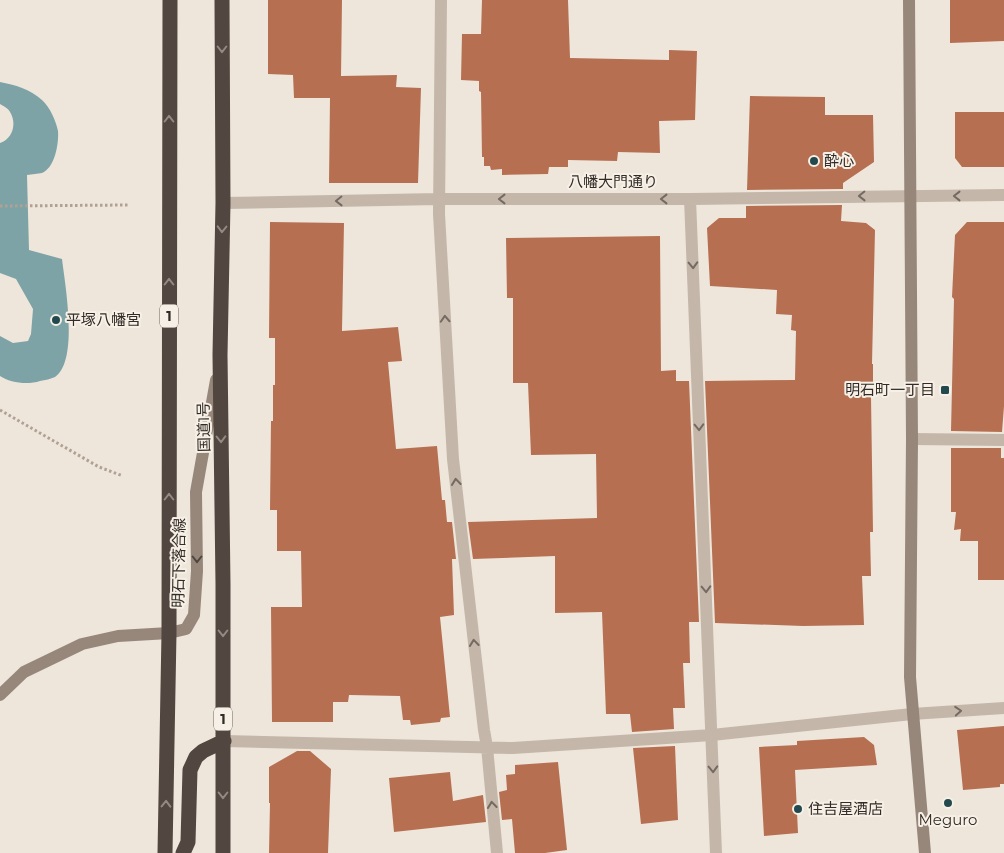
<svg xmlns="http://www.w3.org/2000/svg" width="1004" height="853" font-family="Montserrat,'Noto Sans JP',sans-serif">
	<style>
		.water { fill: #7ea3a7 }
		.building { fill: #b66f51 }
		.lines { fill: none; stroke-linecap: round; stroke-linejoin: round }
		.path { stroke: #b0a193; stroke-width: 3; stroke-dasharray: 2.5 2.5; stroke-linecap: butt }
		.street { stroke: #c4b7a9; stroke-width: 12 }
		.secondary { stroke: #97877a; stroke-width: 12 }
		.highway { stroke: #524640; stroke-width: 15 }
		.oneway { stroke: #948a82 }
		.oneway2 { stroke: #746a62 }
		.oneway3 { stroke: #504740 }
		.poi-dot { fill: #23494e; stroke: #f6f0e6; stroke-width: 2 }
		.labels { text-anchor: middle; stroke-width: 4; stroke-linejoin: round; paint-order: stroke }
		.shield { fill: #f6f0e6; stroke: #6d6660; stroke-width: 1 }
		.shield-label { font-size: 14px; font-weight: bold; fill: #322b27 }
		.poi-label { font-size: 15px; fill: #322b27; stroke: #f6f0e6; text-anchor: start }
		.street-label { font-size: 15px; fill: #322b27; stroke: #f6f0e6 }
	</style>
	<rect width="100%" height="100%" fill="#eee6db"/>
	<!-- water -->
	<path class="water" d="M0 82C15 85 30 89 42 100 50 107 56 121 58 131 59 143 55 168 42 173 38 174 32 174 27 175L29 250 62 259C65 284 79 361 55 377 51 379 45 380 40 381 28 385 10 383 0 376V336L13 343 28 341 31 334 33 309 16 279 0 273V143C13 139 17 123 10 112 8 108 3 106 0 104Z"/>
	<!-- building -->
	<path class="building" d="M268 0H342L341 76 397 75 396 87 421 88 418 183H329L330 98H294L293 75 268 74Z
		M482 0H568L570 58 669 60V50L697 51 695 120 659 121 660 153 618 152 617 161 568 160V167H549L548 174 502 175V169L491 170 490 166H484V157H482L481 92 479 91V81L461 80 462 34H481Z
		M950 0H1004V41L950 43Z
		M750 96 825 97V115H873L874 162 843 183V189L747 190Z
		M955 112H1004V167H962L955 158Z
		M842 205 841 221 866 223 875 230 872 364H873V397H871L873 532H870L871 576H862L864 625 803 626 715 623 705 381 795 380 796 331 791 330 792 315 776 314 777 290 710 286 707 228 719 218H746V206Z
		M270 222 344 223 342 331 398 327 402 361 388 362 396 449 437 446 442 500H445L447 522H452L456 559H452L454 615 440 617 450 717 441 718 440 722 411 725 410 720H403L400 696 349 695 348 702H333V722H272L271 607H302L301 551H277V510H270L271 421H273V385H275V338H269Z
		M967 222H1004V406L1002 432 951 431 954 299 952 297 955 235Z
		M660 236 661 371 676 370V381H689L699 622H689L690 663H683L685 708H673L674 729 632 732 630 714H606L602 612 555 613V556L473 559 468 522 597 518 596 454 531 455 528 383H513V298H507L506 238Z
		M951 448H1001V458H1004V580H978V541H960L961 529 954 530 956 512H951Z
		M1004 726V784H1000V787L963 790 957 730Z
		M864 737 874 745 877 765 795 770 798 833 764 836 759 747 797 745V741Z
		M675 746 678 820 641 824 633 748Z
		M297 751H310L331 769 328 853H269L270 803H269V767Z
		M558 762 567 850 545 853H515L512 819 502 820 499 792 507 790 506 775 515 774V765Z
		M450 772 453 801 483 795 486 822 394 832 389 778Z"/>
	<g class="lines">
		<!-- path -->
		<path class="path" d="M0 206 128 205
			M0 410 99 467 123 476"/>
		<!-- street -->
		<path class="street" d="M441 0 439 214 453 459 484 730 487 747 497 853
			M690 199 716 853
			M223 203 438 199H690L1004 195
			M912 439 1004 440
			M224 741 513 748 712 735 912 714 1004 708"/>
		<!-- secondary -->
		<path class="secondary" d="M909 0 912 439 910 677 925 853
			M0 695 24 672 82 644 118 636 169 633 186 629 194 615 197 571 196 492 216 380"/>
		<!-- highway -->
		<path class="highway" d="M222 0 223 203 220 355 223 584V853
			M165 853 169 633 170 0
			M183 853 188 842 190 770 196 757 203 751 224 741"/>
	</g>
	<!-- one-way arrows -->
	<defs><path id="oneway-chevron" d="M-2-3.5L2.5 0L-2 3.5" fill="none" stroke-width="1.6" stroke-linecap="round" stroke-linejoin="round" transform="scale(1.25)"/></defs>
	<g class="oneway">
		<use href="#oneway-chevron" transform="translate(222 49) rotate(90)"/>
		<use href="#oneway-chevron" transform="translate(169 119) rotate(-90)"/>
		<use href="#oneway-chevron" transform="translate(222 229) rotate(91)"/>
		<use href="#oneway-chevron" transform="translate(169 282) rotate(-90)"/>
		<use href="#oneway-chevron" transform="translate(221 439) rotate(89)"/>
		<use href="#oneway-chevron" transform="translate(169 497) rotate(-90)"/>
		<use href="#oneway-chevron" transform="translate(223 633) rotate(90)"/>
		<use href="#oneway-chevron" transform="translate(223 795) rotate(90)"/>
		<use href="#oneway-chevron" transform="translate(166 804) rotate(-89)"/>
	</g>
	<g class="oneway2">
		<use href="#oneway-chevron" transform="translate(862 196) rotate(179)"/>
		<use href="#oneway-chevron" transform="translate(957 196) rotate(180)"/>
		<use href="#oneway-chevron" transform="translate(502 199) rotate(180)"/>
		<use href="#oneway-chevron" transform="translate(664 199) rotate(180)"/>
		<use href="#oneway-chevron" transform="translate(339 201) rotate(179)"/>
		<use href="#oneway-chevron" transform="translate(693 265) rotate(88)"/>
		<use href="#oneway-chevron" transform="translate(445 319) rotate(-93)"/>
		<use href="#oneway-chevron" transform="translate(699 427) rotate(88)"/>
		<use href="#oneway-chevron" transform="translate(456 482) rotate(-96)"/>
		<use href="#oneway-chevron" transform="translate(706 589) rotate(88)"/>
		<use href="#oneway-chevron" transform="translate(474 643) rotate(-96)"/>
		<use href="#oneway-chevron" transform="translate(958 711) rotate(-4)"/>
		<use href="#oneway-chevron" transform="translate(713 769) rotate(88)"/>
		<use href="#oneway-chevron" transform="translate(492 805) rotate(-96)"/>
	</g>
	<use class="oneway3" href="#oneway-chevron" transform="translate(197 559) rotate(90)"/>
	<!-- markers -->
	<g class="poi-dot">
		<circle cx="814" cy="161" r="5"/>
		<circle cx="56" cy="320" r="5"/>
		<rect x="940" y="385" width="10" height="10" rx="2.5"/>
		<circle cx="948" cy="803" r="5"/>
		<circle cx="798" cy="809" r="5"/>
	</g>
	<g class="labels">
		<!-- shield labels -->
		<g class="shield">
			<rect x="160" y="304.5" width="18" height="23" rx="4"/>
			<rect x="214" y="707.5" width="18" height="23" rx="4"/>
		</g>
		<g class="shield-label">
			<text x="169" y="321">1</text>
			<text x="223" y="724">1</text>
		</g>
		<!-- poi labels -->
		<g class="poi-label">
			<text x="824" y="166">酔心</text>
			<text x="66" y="325">平塚八幡宮</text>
			<text x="935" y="395" text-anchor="end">明石町一丁目</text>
			<text x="808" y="814">住吉屋酒店</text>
			<text x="948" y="825" text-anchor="middle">Meguro</text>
		</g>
		<!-- street labels -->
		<g class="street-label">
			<text x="613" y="187">八幡大門通り</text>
			<text transform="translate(204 427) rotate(-91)" y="5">国道1号</text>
			<text transform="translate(179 563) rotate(-89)" y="5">明石下落合線</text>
		</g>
	</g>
</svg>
